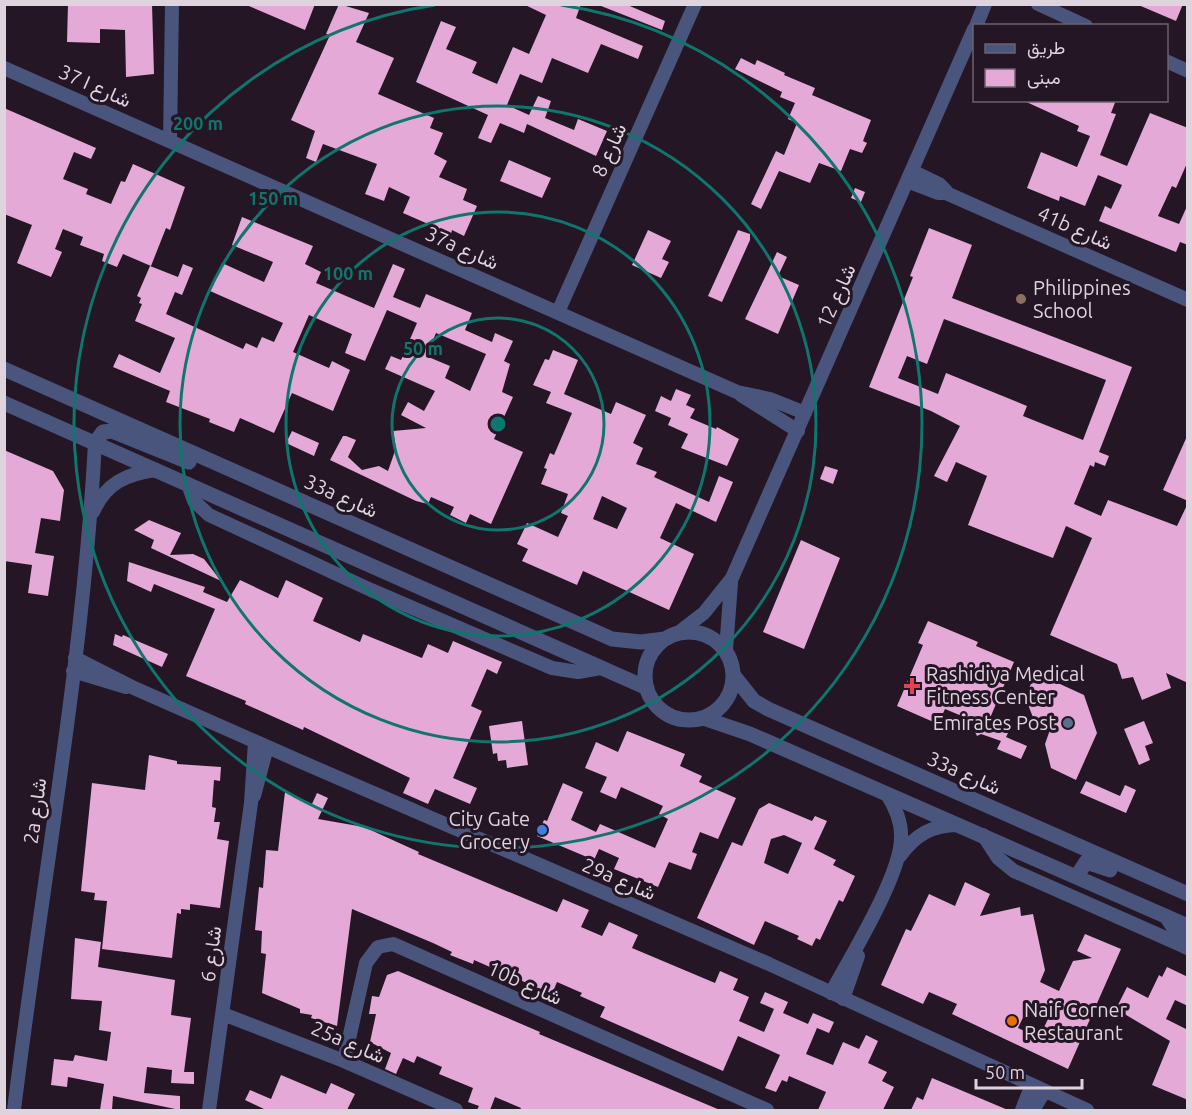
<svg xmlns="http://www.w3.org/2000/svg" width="1192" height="1115" font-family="Ubuntu,Vazirmatn,sans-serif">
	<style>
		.building { fill: #e4a9d7; fill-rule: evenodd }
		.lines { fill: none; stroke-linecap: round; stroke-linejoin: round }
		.minor { stroke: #4a557e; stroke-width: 14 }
		.tertiary { stroke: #4a557e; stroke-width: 15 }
		.ring { fill: none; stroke: #0f766e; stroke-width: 3 }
		.education-dot { fill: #8d6e63; stroke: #241624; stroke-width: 2 }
		.health-dot { fill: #e0444e; stroke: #241624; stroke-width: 2 }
		.service-dot { fill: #5c6f8a; stroke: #241624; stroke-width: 2 }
		.shop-dot { fill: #3f7fe0; stroke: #241624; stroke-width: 2 }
		.food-dot { fill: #e8710a; stroke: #241624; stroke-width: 2 }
		.labels { text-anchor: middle; stroke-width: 6; stroke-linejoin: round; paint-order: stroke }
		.street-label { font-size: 20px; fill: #ded4de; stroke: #241624 }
		.poi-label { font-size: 20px; fill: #ded4de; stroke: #241624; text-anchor: start }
		.centre { fill: #0f766e; stroke: #241624; stroke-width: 3 }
		.ring-label { font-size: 18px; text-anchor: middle; font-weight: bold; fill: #0f766e; stroke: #241624; stroke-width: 6; stroke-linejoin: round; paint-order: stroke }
	</style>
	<rect width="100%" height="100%" fill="#241624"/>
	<!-- building -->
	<path class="building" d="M68 4H152L154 74 126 77 125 30 100 29V43L67 42Z
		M244 4H315L305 30Z
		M339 4 369 13 356 42 394 58 378 94 434 118 430 128 443 133 434 154 447 161 439 177 467 189 463 200 477 206 464 236 452 230 451 234 403 213 410 197 389 187 384 201 365 194 377 164 323 144 316 162 306 158 315 131 291 120 330 35 326 34Z
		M523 4H581L576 18 643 46 638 59 601 44 588 73 552 58 542 83 520 74 507 105 529 115 538 96 551 101 545 118 574 130 578 119 607 131 596 156 527 124 524 133 500 123 491 143 478 138 488 115 416 82 441 21 456 27 446 49 477 62 472 73 497 84 513 47 529 54 546 15Z
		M596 4H625L665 21 662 30Z
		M1136 4H1183L1176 21Z
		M741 58 755 65 757 60 785 73 784 75 815 88 812 95 871 120 863 141 867 143 862 153 850 149 841 171 819 163 810 183 779 171 761 209 751 204 776 151 784 155 797 123 788 119 795 103 780 97 782 92 735 69Z
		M1022 100H1116L1111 113 1116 114 1100 155 1127 166 1150 113 1188 128V161L1176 188 1172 186 1158 216 1179 224 1188 204V245L1180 242 1176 252 1099 221 1105 206 1111 209 1122 185 1098 175 1085 206 1060 196 1059 201 1027 188 1041 152 1077 167 1090 136 1077 131 1079 126Z
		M4 108 96 148 91 159 74 152 63 179 88 189 86 194 111 204 121 181 125 182 133 164 185 187 170 230 166 228 151 266 123 254 117 267 102 261 104 254 80 245 83 237 63 229 55 249 62 252 51 277 17 263 32 225 4 214Z
		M509 160 551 178 542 198 500 181Z
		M855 188 865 192 861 202 851 198Z
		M242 217 313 246 305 264 321 272 316 283 374 308 393 264 405 269 393 297 420 308 426 294 472 313 465 330 492 342 495 333 513 341 504 361 510 364 502 392 513 397 494 439 523 452 491 524 470 514 466 523 450 515 454 507 431 497 428 504 416 501 330 460 343 436H346L356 440 348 457 362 470 379 466 388 471 396 448 393 431 426 428 401 415 408 402 424 411 435 391 385 369 391 356 401 360 417 323 387 310 365 361 345 353 352 334 309 315 293 352 329 368 332 361 350 370 333 411 292 393 274 433 240 418 234 432 209 422 210 419 166 402 170 391 113 367 119 354 160 373 175 338 135 321 142 304 139 303 141 298 137 296 150 266 178 277 183 264 193 268 182 295 175 292 166 314 243 349 246 343 257 348 262 337 274 342 283 323 210 291 222 263 264 282 273 262 232 245ZM436 333 486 354 470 391 445 378 450 366 426 356Z
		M929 228 972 245 952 298 1132 367 1099 452 1109 456 1105 466 1095 462 1094 467 1090 465 1074 504 1101 516 1108 500 1177 526 1188 503V683L1166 673 1171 688 1142 700 1133 677 1122 679 1117 664 1050 635 1092 538 1066 526 1053 558 968 525 987 476 956 462 947 482 934 476 960 426 931 411 869 387 913 277 910 276ZM944 319 1106 380 1083 440 1023 416 1027 406 946 373 938 394 898 378 907 356 927 364Z
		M648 230 671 241 662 259 669 262 661 278 632 265Z
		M738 230 750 234V240L722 302 708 296Z
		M777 252 787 257 778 276 799 285 778 334 745 319Z
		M553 350 578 360 564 394 611 414 616 402 646 415 633 443 643 448 636 464 657 472 654 477 709 502 719 476 733 482 716 522 676 503 660 538 694 554 669 610 583 571 577 585 522 561 528 549 517 544 527 523 558 537 568 516 561 513 568 494 541 484 547 469 544 468 550 453 554 455 572 413 546 403 551 392 533 385 545 359 549 360ZM602 496 627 508 617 529 593 519Z
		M676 389 691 395 686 405 695 409 690 418 716 429 717 427 739 439 727 466 681 448 688 434 668 425 671 418 655 411 661 396 671 401Z
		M292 431 319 443 314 456 286 443Z
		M1188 434V501L1163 490Z
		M4 450 53 471 64 490 60 521 41 518 35 553 54 556 48 596 28 593 32 565 4 561Z
		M825 466 838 470 833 484 820 479Z
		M149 520 181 533 170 555 193 554 204 559 221 581 151 548 154 540 134 530Z
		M801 540 840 558 804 649 763 632Z
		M129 562 205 587 203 592 227 602 240 580 278 598 286 580 323 598 313 621 360 642 363 634 422 658 428 644 448 653 453 641 502 662 497 674 487 669 471 706 482 711 453 778 477 788 470 804 435 789 428 804 403 793 410 778 304 727 303 730 245 704 246 701 186 676 215 609 154 584 151 592 127 581Z
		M928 621 978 642 976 646 1014 662 987 725 1008 733 1006 737 1027 746 1021 759 997 749 1001 741 981 734 977 736 969 719 945 709 938 724 897 706 923 645 918 643Z
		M115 634 122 637 123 635 168 654 162 667 113 645Z
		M1036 673 1084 695 1097 733 1076 780 1051 768 1045 744 1051 727 1040 722 1039 718 1036 725 1025 697Z
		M522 721 528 765 507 768 506 760 498 761 497 753 493 754 489 726Z
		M1144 721 1153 743 1145 746 1150 760 1139 765 1124 729Z
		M627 731 685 754 680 766 702 776 699 782 736 798 718 839 700 832 692 852 697 854 691 870 669 862 658 887 614 869 619 858 599 849 594 860 537 836 544 820 547 821 563 783 583 792 571 820 596 832 600 824 655 848 668 819 659 814 663 806 621 787 616 799 600 792 607 777 585 768 596 742 618 752Z
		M149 755 177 761V764L221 767 220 781 214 780 212 807 216 808 214 822H220L217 839 229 841 220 908 190 904V910L181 909V914L177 913 172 958 102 949 107 901 94 900 95 893 81 891 92 783 145 790Z
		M1086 781 1120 796 1125 785 1136 790 1126 813 1080 793Z
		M285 792 312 804 317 793 328 798 318 819 364 827 419 852 418 854 557 912 563 899 589 910 581 927 602 936 609 922 638 935 632 948 715 983 720 971 738 979 733 990 749 997 739 1021 764 1032 774 1009 760 1003 765 992 788 1002 783 1013 808 1024 813 1013 834 1022 829 1033 810 1025 817 1028 806 1054 833 1065 843 1042 859 1049 866 1035 878 1041 868 1063 887 1072 882 1081 894 1087 883 1110H818L826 1092 789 1076 787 1082 782 1080 776 1092 765 1088 780 1055 738 1036 723 1071 600 1017 605 1007 580 996 582 993 557 982 552 994 474 960 473 964 450 955 452 952 433 943 352 909 337 1026 311 1018 312 1015 300 1013V1009L262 993 266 954 261 953 262 931 255 930 259 887 263 888 266 850 278 851Z
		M769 803 812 821 815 816 827 821 814 849 836 860 833 865 855 876 843 902 839 900 820 940 816 938 812 946 797 939 799 936 765 921 754 945 697 918 732 842 742 846 759 809ZM784 835 802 843 788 874 764 863 771 839Z
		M965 882 990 894 980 916 1020 907 1021 916 1033 914 1045 970 1040 982 1059 991 1073 961 1092 958 1077 951 1085 934 1121 949 1068 1069 952 1014 957 1004 929 992 923 1004 881 985 906 929 911 931 929 894 955 906ZM1027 1009 1048 1019 1039 1038 1018 1028Z
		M75 938 101 942 98 967 175 980 171 1015 191 1018 184 1072H194V1084L171 1083 172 1070 147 1067 144 1093 180 1096V1110L113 1096 112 1110H100L104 1084 68 1077 67 1087 51 1085 54 1059 73 1061 75 1055 107 1061 111 1032 99 1030 102 1001 71 999Z
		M1167 967 1188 977V1006L1175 1000 1166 1019 1188 1030V1100L1152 1085 1170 1041 1116 1009 1127 987 1148 998 1159 975 1162 977Z
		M398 971 540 1032 539 1034 720 1110H520L521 1108 495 1097 490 1110H477L479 1106 468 1102 473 1088 439 1074 442 1067 417 1056 414 1063 403 1058 396 1074 385 1069 391 1053 370 1042 376 1014H369L372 996 379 997 387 975Z
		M281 1075 326 1094 331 1083 355 1094 347 1110H266L245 1100 250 1090 271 1099Z
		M932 1078 1008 1110H911L917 1097 923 1100Z"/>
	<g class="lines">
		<!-- minor -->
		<path class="minor" d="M1038 4 1086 26
			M976 26 985 4
			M1166 61 1188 71
			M4 68 737 392 770 399 805 413
			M170 141 172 4
			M912 171 939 184 946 191
			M907 181 938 193H946L1188 300
			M558 312 695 4
			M741 395 798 431
			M188 484 194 501 209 515 371 590 552 668 578 672 601 668
			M93 512C106 483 126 474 156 470
			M678 633 704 613 732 578 974 29
			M726 650 731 583
			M75 658 134 688 297 760 769 964 1087 1110
			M73 671 126 687
			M254 796 267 747
			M983 835 998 858 1014 871 1188 948
			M900 856C915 835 932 825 958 825
			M831 993C850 958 901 875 901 838 902 822 895 807 887 794
			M843 999 858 956
			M223 1014 344 1061 456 1110
			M344 1061 366 963 378 947 393 944 767 1110
			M14 1110C41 888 83 667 95 443
			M209 1110 251 803 255 742
			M1022 1110 1031 1087
			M1033 1110 1044 1092"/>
		<!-- tertiary -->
		<path class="tertiary" d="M4 369 612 639 641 642 665 639
			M4 403 647 688
			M95 443 103 432 112 431 189 462
			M645 676a44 44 0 1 1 88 0a44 44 0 1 1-88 0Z
			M734 676 754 701 768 709 1188 894
			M703 718 750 734 1188 926
			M1077 876 1086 862 1110 870
			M1166 916 1186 947"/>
	</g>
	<!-- distance rings -->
	<g class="ring">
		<circle cx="498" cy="424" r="106"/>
		<circle cx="498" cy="424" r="212"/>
		<circle cx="498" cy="424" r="318"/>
		<path d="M561 5A424 424 0 1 1 435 5"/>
	</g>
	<!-- markers -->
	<circle class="education-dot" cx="1021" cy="299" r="6"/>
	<path class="health-dot" d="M909 677h6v6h6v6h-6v6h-6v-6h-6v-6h6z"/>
	<circle class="service-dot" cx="1068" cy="723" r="6"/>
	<circle class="shop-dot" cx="542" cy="830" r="6"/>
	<circle class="food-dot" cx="1012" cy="1021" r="6"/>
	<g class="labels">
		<!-- street labels -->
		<g class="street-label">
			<text transform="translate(95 86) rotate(24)" y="7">شارع ا 37</text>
			<text transform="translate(609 150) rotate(-66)" y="7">شارع 8</text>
			<text transform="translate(1075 228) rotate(24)" y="7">41b شارع</text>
			<text transform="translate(462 248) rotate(24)" y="7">37a شارع</text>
			<text transform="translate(836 296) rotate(-66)" y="7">شارع 12</text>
			<text transform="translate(341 496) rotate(24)" y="7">33a شارع</text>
			<text transform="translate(964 773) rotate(24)" y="7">33a شارع</text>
			<text transform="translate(35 811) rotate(-82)" y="7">2a شارع</text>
			<text transform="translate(619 879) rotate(23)" y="7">29a شارع</text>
			<text transform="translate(211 954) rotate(-83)" y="7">شارع 6</text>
			<text transform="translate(525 983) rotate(24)" y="7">10b شارع</text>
			<text transform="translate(348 1042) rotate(23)" y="7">25a شارع</text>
		</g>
		<!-- poi labels -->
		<g class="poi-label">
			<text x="1033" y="295">Philippines<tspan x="1033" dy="23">School</tspan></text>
			<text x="926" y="681">Rashidiya Medical<tspan x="926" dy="23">Fitness Center</tspan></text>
			<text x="1056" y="730" text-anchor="end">Emirates Post</text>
			<text x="530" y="826" text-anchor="end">City Gate<tspan x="530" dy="23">Grocery</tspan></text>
			<text x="1024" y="1017">Naif Corner<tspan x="1024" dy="23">Restaurant</tspan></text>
		</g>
	</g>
	<circle cx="498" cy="424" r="9" class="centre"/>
	<g class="ring-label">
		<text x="198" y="130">200 m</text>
		<text x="273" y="205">150 m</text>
		<text x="348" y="280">100 m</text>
		<text x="423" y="355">50 m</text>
	</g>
	<!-- border -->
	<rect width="1192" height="1115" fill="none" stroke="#ded4de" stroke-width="12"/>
	<!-- legend -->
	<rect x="973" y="24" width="195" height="78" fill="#241624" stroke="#6e626e" stroke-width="1.5"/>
	<rect x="985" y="44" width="30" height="9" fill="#4a557e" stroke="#6e626e" stroke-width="1.5"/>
	<text x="1027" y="54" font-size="18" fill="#ded4de">طريق</text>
	<rect x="985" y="69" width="30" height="18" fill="#e4a9d7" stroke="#6e626e" stroke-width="1.5"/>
	<text x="1027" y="84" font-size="18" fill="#ded4de">مبنى</text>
	<!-- scale -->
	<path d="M976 1079v9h106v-9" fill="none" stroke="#ded4de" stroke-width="3"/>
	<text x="985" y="1079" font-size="18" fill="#ded4de" stroke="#241624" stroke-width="4.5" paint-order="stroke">50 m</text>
</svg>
